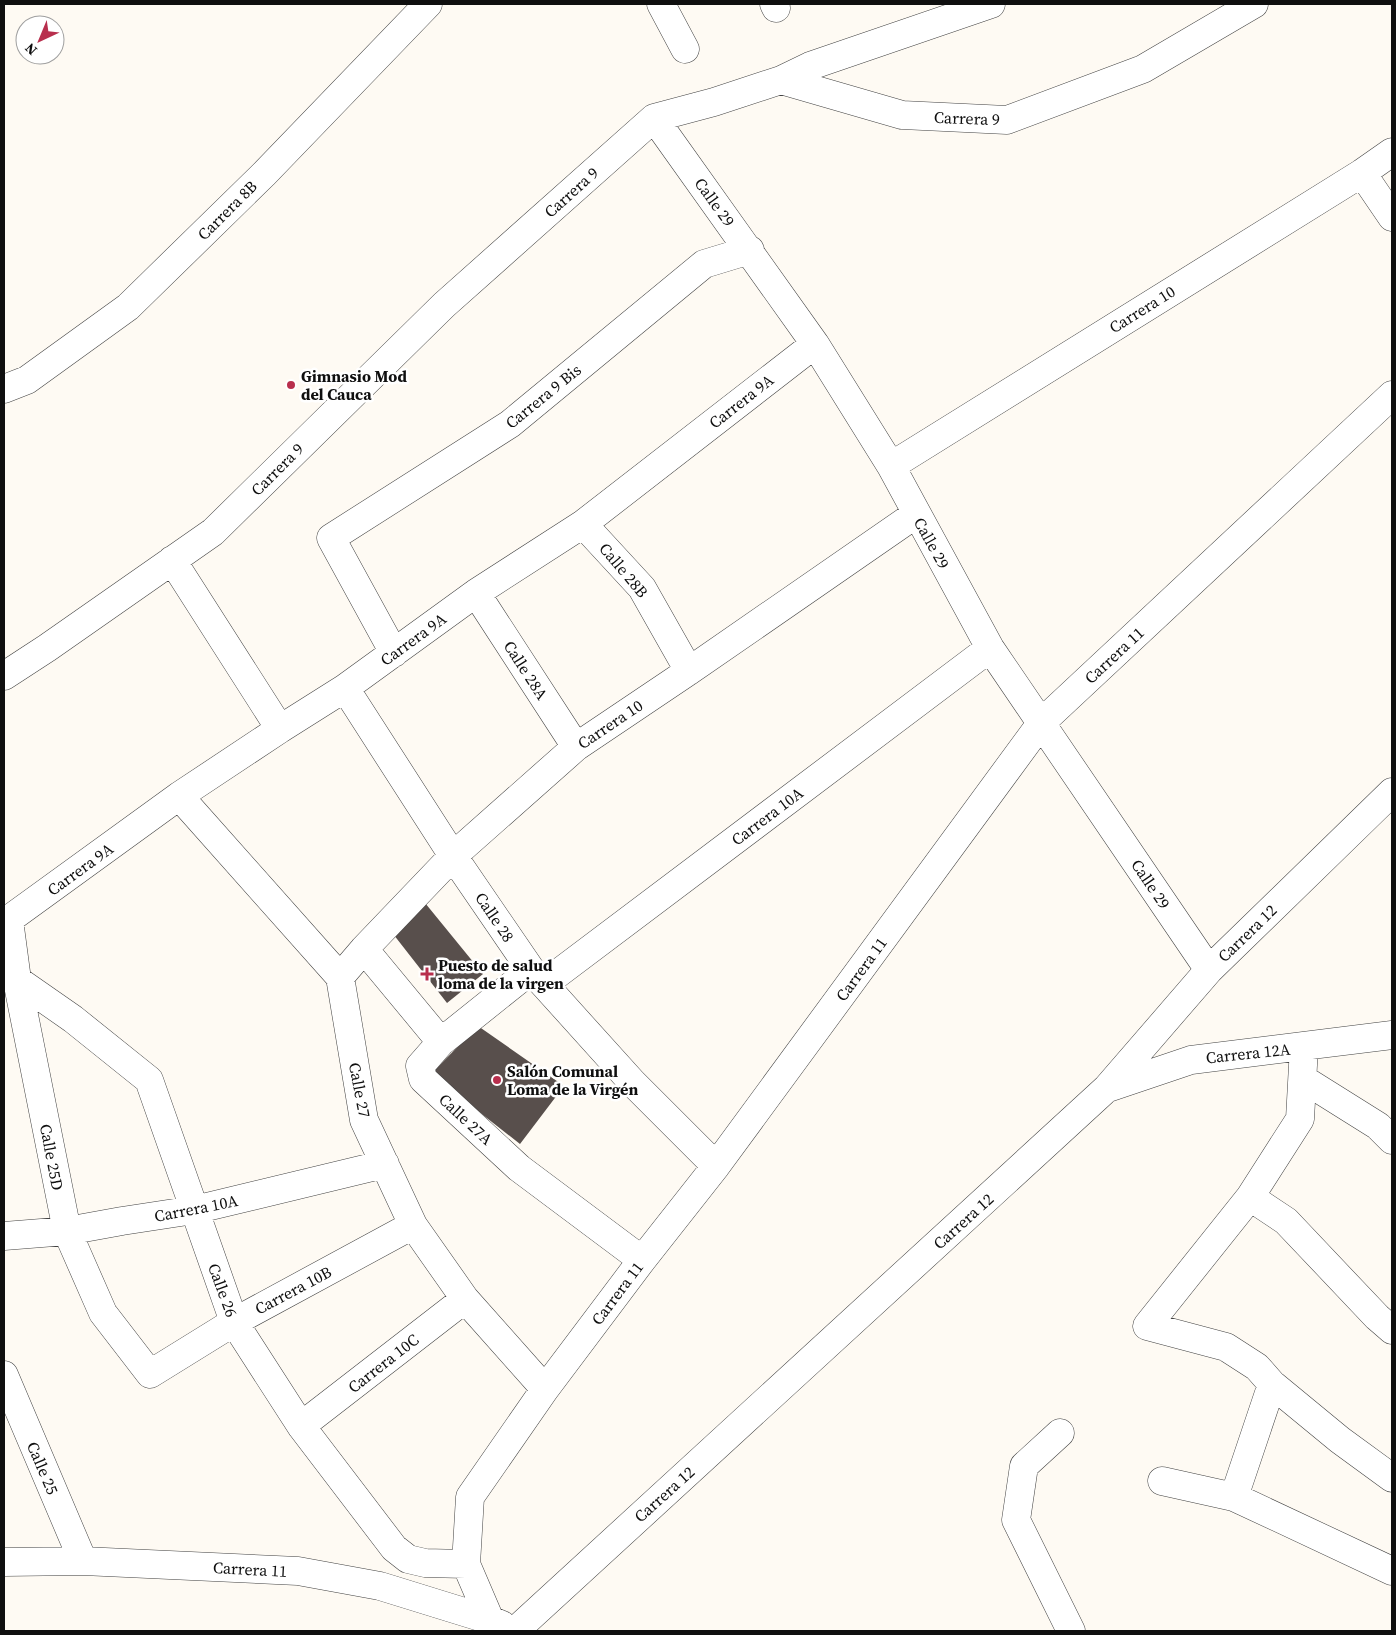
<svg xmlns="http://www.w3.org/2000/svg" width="1396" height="1635" font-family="'Source Serif 4',serif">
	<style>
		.building { fill: #584f4c }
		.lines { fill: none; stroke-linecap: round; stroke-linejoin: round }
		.minor-casing { stroke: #424242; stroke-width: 29 }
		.minor { stroke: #fff; stroke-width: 28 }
		.poi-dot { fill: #b82f4d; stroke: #fff; stroke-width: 2 }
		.labels { text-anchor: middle; stroke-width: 5; stroke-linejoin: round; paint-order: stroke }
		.street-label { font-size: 16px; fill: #0f0f0f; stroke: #fff }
		.poi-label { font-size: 16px; font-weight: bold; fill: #0f0f0f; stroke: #fff; text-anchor: start }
	</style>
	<rect width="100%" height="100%" fill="#fefaf3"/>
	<!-- building -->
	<path class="building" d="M421 898 483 974 447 1003 390 930Z
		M478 1026 564 1086 520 1144 431 1074Z"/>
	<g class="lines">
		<!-- minor casing -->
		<g class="minor-casing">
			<path id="minor" d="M661 4 685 49
				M774 4 776 8
				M781 80 810 66 991 4
				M654 118 815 344 891 466 990 648 1209 970
				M1362 173 1392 217
				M4 389 27 380 128 307 264 174 428 4
				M891 466 1362 173 1392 152
				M583 524 642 588 689 671
				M172 560 280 729
				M476 593 576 747
				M394 653 331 538 510 424 704 264 750 250
				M4 676 47 648 213 532 444 305 654 118 714 102 781 80 902 115 1007 120 1143 69 1254 4
				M345 688 453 856 531 970 632 1082 716 1166
				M179 796 340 977 364 1120 413 1225 465 1299 545 1389
				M9 920 17 980 67 1231 103 1313 150 1374 234 1322 413 1225
				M4 923 179 796 280 729 345 688 476 593 583 524 815 344
				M364 949 441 1042 420 1066 423 1079 519 1168 642 1260
				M340 977 364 949 453 856 576 747 689 671 916 514
				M17 980 73 1019 149 1080 234 1322 301 1426 394 1548 408 1559 425 1563 466 1564
				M544 984 990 648
				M441 1042 531 970
				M1304 1047 1300 1119 1250 1197 1147 1326 1226 1347 1257 1367 1272 1384 1340 1440 1392 1478
				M1303 1079 1378 1126 1392 1140
				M1108 1088 1191 1060 1392 1035
				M1250 1197 1286 1221 1377 1317 1392 1330
				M4 1236 67 1231 122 1221 194 1210 385 1164
				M4 1375 83 1561
				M301 1426 465 1299
				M1060 1433 1024 1466 1016 1520 1071 1631
				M1162 1481 1234 1497 1392 1571
				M1234 1497 1272 1384
				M4 1562 83 1561 298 1571 380 1586 490 1620 502 1625
				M490 1620 466 1564 470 1497 545 1389 642 1260 716 1166 1042 722 1392 395
				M515 1631 1107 1088 1209 970 1392 792"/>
		</g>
		<!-- minor -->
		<use href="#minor" class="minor"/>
	</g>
	<!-- markers -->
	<g class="poi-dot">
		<circle cx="291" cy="385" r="5"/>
		<path d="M424.5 966.5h5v5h5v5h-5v5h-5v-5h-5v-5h5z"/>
		<circle cx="497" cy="1080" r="5"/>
	</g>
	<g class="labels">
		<!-- street labels -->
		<g class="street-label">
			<text transform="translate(967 118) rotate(2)" y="6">Carrera 9</text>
			<text transform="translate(571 192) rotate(-42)" y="6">Carrera 9</text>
			<text transform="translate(715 202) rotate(54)" y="6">Calle 29</text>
			<text transform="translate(227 210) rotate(-45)" y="6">Carrera 8B</text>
			<text transform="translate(1142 309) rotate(-32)" y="6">Carrera 10</text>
			<text transform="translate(543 396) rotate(-39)" y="6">Carrera 9 Bis</text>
			<text transform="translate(741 401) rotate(-38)" y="6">Carrera 9A</text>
			<text transform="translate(277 469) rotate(-45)" y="6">Carrera 9</text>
			<text transform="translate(932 543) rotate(61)" y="6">Calle 29</text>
			<text transform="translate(624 570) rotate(50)" y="6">Calle 28B</text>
			<text transform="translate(413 639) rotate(-36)" y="6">Carrera 9A</text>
			<text transform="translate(1114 655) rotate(-43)" y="6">Carrera 11</text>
			<text transform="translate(526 670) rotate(57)" y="6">Calle 28A</text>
			<text transform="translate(610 724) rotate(-34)" y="6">Carrera 10</text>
			<text transform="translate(767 816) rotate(-37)" y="6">Carrera 10A</text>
			<text transform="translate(80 869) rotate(-36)" y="6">Carrera 9A</text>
			<text transform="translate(1151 884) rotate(56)" y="6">Calle 29</text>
			<text transform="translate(495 917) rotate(56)" y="6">Calle 28</text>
			<text transform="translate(1247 933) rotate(-44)" y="6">Carrera 12</text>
			<text transform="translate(861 969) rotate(-54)" y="6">Carrera 11</text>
			<text transform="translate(1248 1053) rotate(-6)" y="6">Carrera 12A</text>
			<text transform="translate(360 1090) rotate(79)" y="6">Calle 27</text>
			<text transform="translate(466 1119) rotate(43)" y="6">Calle 27A</text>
			<text transform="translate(52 1157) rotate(79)" y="6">Calle 25D</text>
			<text transform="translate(196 1208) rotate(-11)" y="6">Carrera 10A</text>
			<text transform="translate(963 1221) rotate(-42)" y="6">Carrera 12</text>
			<text transform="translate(223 1290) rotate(70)" y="6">Calle 26</text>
			<text transform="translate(293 1290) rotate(-28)" y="6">Carrera 10B</text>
			<text transform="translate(617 1293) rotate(-53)" y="6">Carrera 11</text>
			<text transform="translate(383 1363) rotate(-38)" y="6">Carrera 10C</text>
			<text transform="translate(43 1468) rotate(67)" y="6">Calle 25</text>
			<text transform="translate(664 1494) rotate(-42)" y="6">Carrera 12</text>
			<text transform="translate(250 1569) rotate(3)" y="6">Carrera 11</text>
		</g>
		<!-- poi labels -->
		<g class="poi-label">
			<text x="301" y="382">Gimnasio Mod<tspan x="301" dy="18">del Cauca</tspan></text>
			<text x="438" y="971">Puesto de salud<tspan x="438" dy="18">loma de la virgen</tspan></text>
			<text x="507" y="1077">Salón Comunal<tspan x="507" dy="18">Loma de la Virgén</tspan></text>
		</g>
	</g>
	<!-- border -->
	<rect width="1396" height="1635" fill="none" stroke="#0f0f0f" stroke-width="10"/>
	<!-- north arrow -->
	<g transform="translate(40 40) rotate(224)"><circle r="24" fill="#ffffff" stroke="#9f9f9f"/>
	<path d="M0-4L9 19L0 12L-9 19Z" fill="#b82f4d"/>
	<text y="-8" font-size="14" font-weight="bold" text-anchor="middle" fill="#0f0f0f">N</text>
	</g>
</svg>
